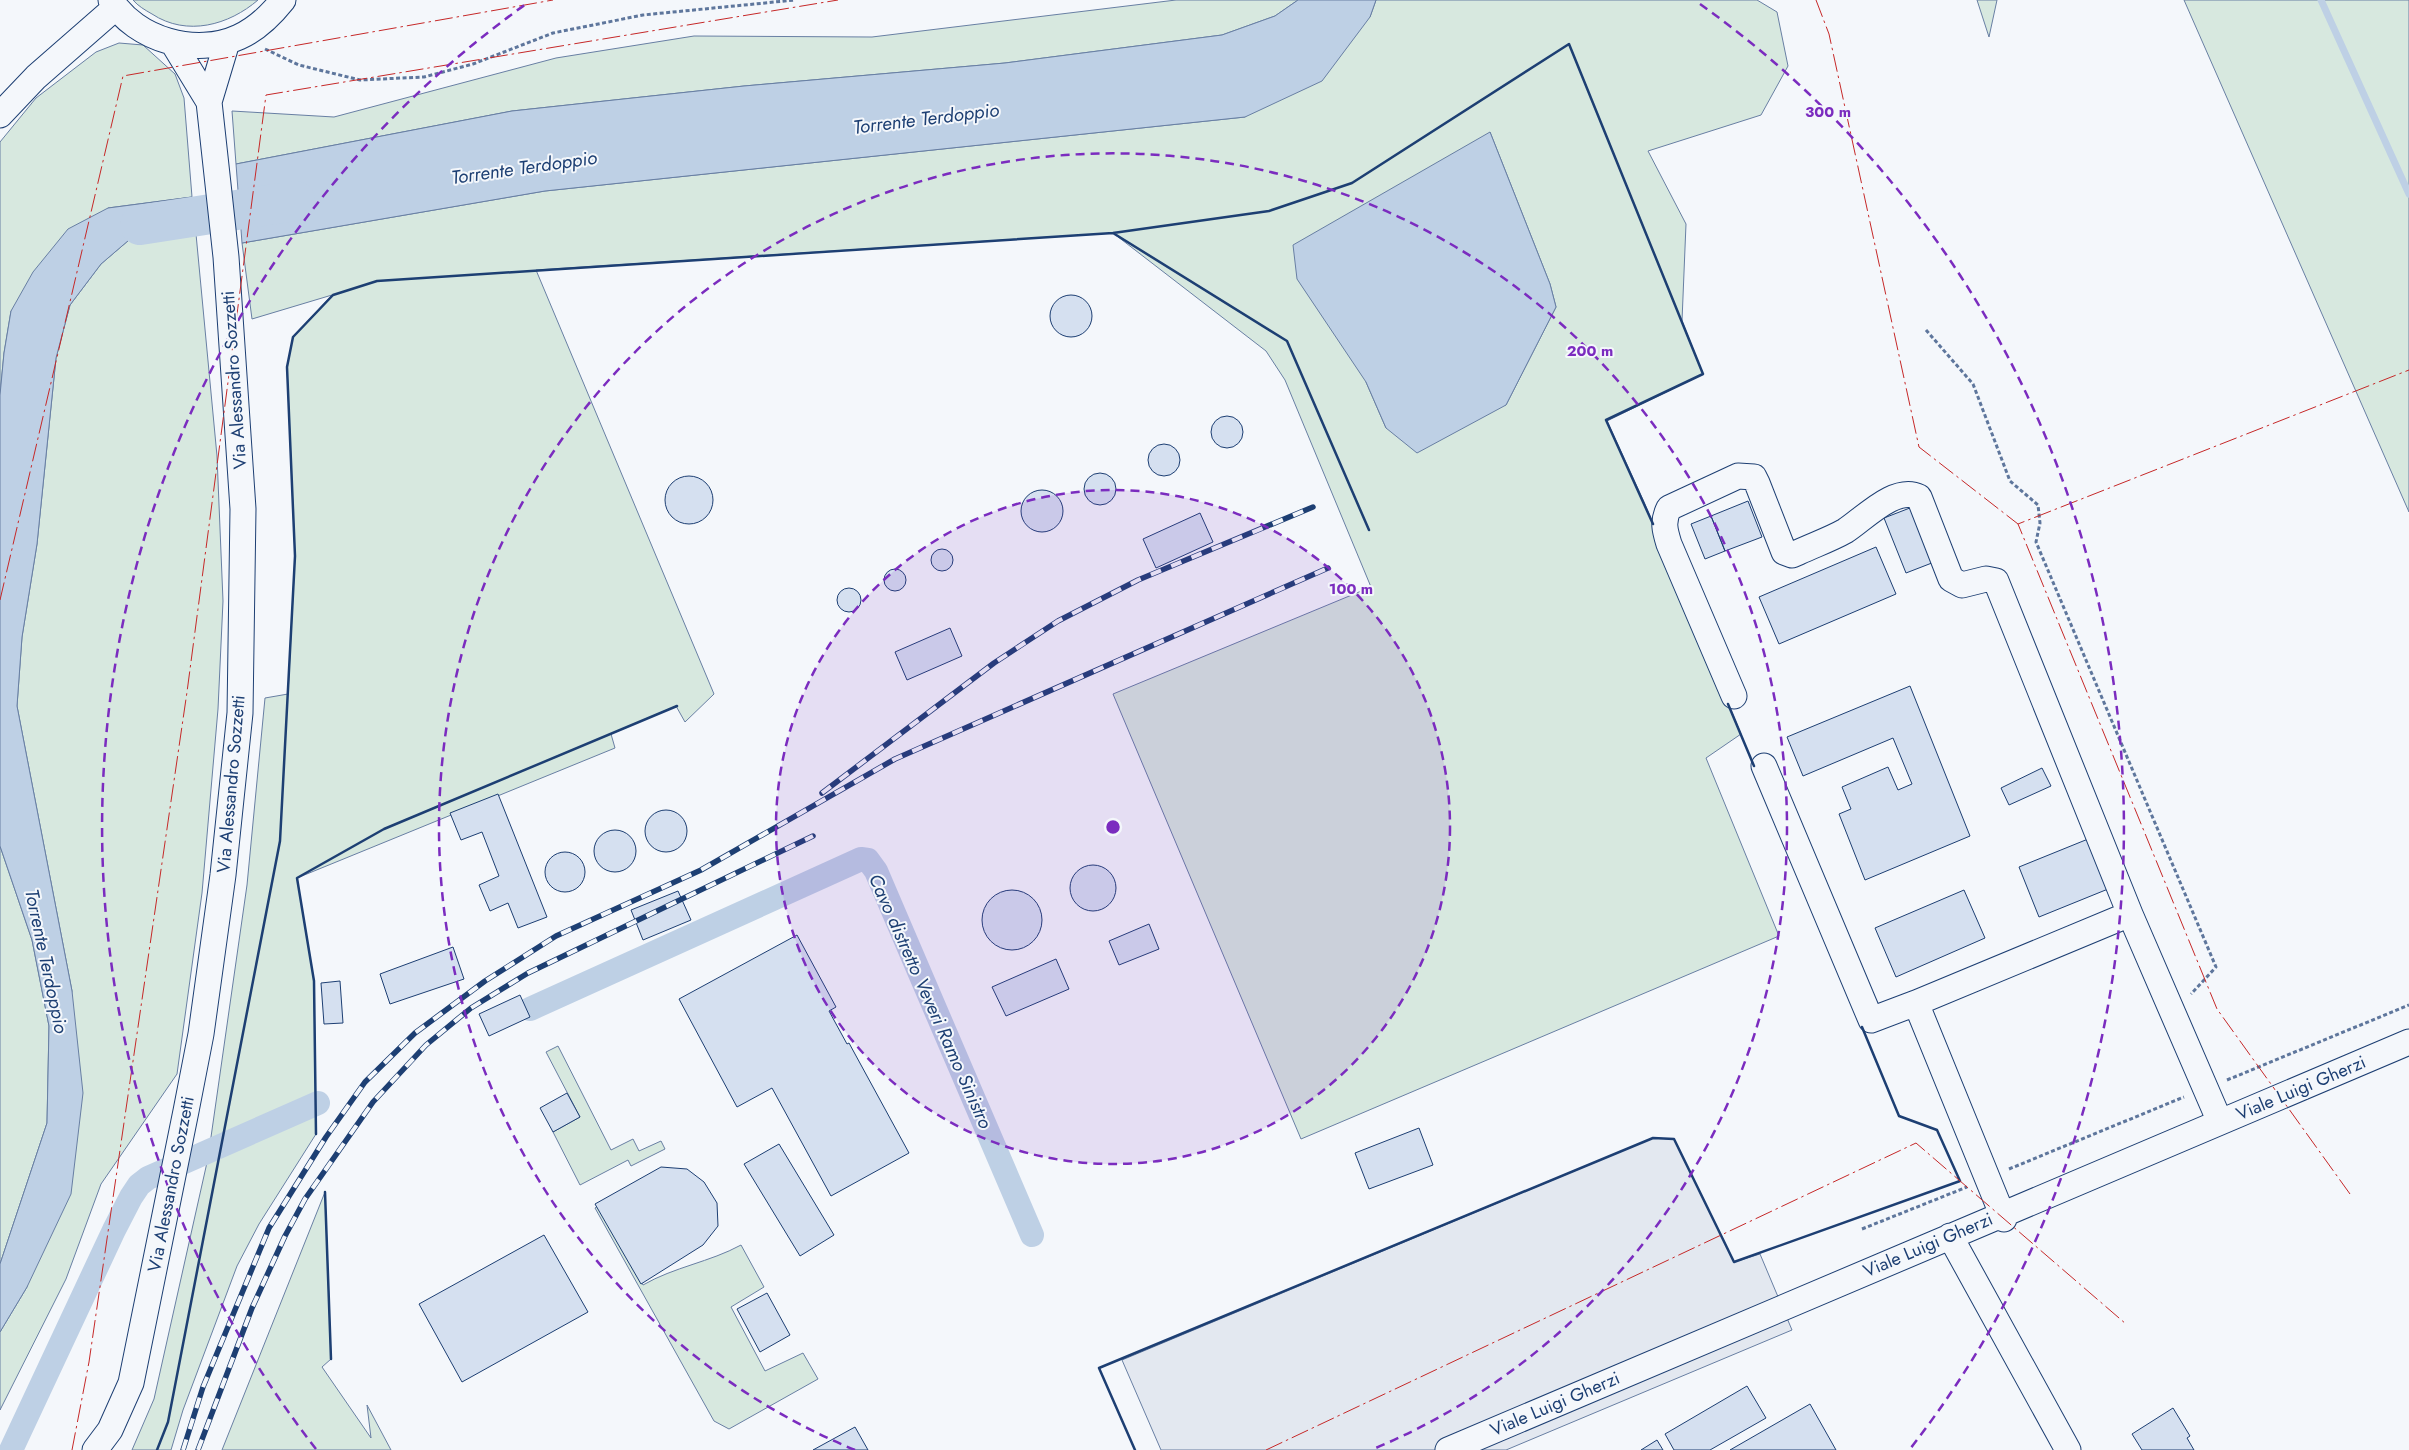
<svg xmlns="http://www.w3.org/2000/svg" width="2409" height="1450" font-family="Jost,sans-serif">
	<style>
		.green { fill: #d7e8df; stroke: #687fa3; fill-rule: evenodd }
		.parking { fill: #e3e8f0; stroke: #687fa3 }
		.water { fill: #bed0e5; stroke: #687fa3 }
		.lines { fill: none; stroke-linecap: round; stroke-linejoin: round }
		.stream { stroke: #bed0e5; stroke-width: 7 }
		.canal { stroke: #bed0e5; stroke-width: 24 }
		.river { stroke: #bed0e5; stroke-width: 40 }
		.building { fill: #d5e0f0; stroke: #1d3f73 }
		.minor-casing { stroke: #1d3f73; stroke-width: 27 }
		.path { stroke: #5e769c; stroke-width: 3; stroke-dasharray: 4 2.5; stroke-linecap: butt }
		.minor { stroke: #f4f7fb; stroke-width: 25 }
		.rail-casing { stroke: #1d3f73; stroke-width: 5.5 }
		.rail { stroke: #f4f7fb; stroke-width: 4; stroke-dasharray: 11; stroke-linecap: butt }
		.wall { stroke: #1d3f73; stroke-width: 2.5 }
		.power { stroke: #c62828; stroke-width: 1; stroke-dasharray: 18 4 2.5 4; stroke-linecap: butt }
		.ring { fill: none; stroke: #7b2cbf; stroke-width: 2.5; stroke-dasharray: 9 6 }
		.labels { text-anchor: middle; stroke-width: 4; stroke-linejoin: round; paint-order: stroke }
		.street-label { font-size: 18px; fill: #1d3f73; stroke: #f4f7fb }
		.water-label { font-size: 19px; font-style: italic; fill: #1d3f73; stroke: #f4f7fb }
		.centre { fill: #7b2cbf; stroke: #f4f7fb; stroke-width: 2.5 }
		.ring-label { font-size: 15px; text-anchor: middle; font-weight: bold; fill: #7b2cbf; stroke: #f4f7fb; stroke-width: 4; stroke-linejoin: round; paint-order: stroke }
	</style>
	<rect width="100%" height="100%" fill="#f4f7fb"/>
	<!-- green -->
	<path class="green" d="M133 0H258C229 25 187 37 152 14 145 10 138 6 133 0Z
		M1176 0H1298L1275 16 1222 35 1005 63 744 86 512 111 236 164 232 111 334 117 556 58 694 36 872 37Z
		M1376 0H1757L1777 12 1788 66 1761 115 1648 151 1686 224 1682 321 1703 374 1607 421 1644 502 1741 734 1706 758 1779 936 1301 1139 1113 694 1371 587 1285 380 1266 351 1113 233 536 270 714 694 685 722 676 706 611 734 615 748 297 878 314 981 316 1134 259 1224 237 1266 183 1410 171 1450H132L154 1399 208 1158 247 885 265 698 288 694 295 556 287 367 293 337 332 295 252 319 242 243 545 191 1245 117 1370 17ZM1490 132 1550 284 1556 307 1506 405 1386 428 1366 382Z
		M1977 0H1997L1989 37Z
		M2184 0H2409V512Z
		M119 43 143 45 175 74 184 98 192 197 108 208 11 311 4 353 0 395V142L36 98 96 52Z
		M196 234 217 456 223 601 218 709 202 893 177 1074 101 1184 66 1279 0 1410V1332L27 1287 72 991 17 706 22 637 37 544 56 358 70 305 101 264 129 240Z
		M0 846 32 940 49 1026 47 1123 0 1264Z
		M558 1046 611 1150 633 1139 639 1151 661 1141 665 1149 631 1166 628 1160 580 1185 553 1132 580 1117 546 1052Z
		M325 1192 331 1359 322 1367 371 1438 367 1405 391 1450H222Z
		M598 1206 643 1285C674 1267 710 1262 741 1245L764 1287 731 1307 765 1371 803 1353 818 1379 729 1429 714 1421 595 1208Z"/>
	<!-- parking -->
	<path class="parking" d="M1653 1138 1674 1139 1734 1262 1760 1254 1792 1330 1506 1450H1161L1122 1360Z"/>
	<!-- water -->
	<path class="water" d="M1298 0H1376L1370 17 1322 81 1245 117 545 191 242 243 236 164 512 111 744 86 1005 63 1222 35 1275 16Z
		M1490 132 1550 284 1556 307 1506 405 1417 453 1386 428 1366 382 1297 279 1293 245Z
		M192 197 196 234 129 240 101 264 70 305 56 358 37 544 22 637 17 706 72 991 83 1093 71 1194 27 1287 0 1332V1264L47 1123 49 1026 32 940 0 846V395L4 353 11 311 33 272 68 229 108 208Z"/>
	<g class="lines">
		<!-- stream -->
		<path class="stream" d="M2321 0 2409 194"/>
		<!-- canal -->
		<path class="canal" d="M530 1009 861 859 868 860 876 871 1032 1235
			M11 1450 114 1230 131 1197 139 1185 148 1178 318 1103"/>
		<!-- river -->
		<path class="river" d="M140 225 295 201"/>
	</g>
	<!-- building -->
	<path class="building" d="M1050 316a21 21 0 1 1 42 0a21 21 0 1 1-42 0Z
		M1211 432a16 16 0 1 1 32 0a16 16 0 1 1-32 0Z
		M1148 460a16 16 0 1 1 32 0a16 16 0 1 1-32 0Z
		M1084 489a16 16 0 1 1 32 0a16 16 0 1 1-32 0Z
		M665 500a24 24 0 1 1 48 0a24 24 0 1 1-48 0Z
		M1021 511a21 21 0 1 1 42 0a21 21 0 1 1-42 0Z
		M1748 501 1762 537 1725 551 1711 516Z
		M1915 506 1937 561 1906 573 1884 518Z
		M1200 513 1213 542 1156 568 1143 539Z
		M1711 516 1725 551 1705 559 1691 524Z
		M1876 547 1896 594 1779 644 1759 597Z
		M931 560a11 11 0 1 1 22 0a11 11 0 1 1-22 0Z
		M884 580a11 11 0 1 1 22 0a11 11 0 1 1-22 0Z
		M837 600a12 12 0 1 1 24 0a12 12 0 1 1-24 0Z
		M950 628 962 656 907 680 895 652Z
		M1910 686 1970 836 1865 880 1839 814 1851 809 1842 787 1888 767 1898 790 1912 784 1893 738 1803 776 1787 737Z
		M2042 768 2051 786 2009 805 2001 788Z
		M498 794 547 917 518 928 508 903 490 911 479 885 499 876 482 832 461 840 450 813Z
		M645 831a21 21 0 1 1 42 0a21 21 0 1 1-42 0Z
		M594 851a21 21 0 1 1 42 0a21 21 0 1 1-42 0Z
		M2093 837 2113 887 2039 917 2019 867Z
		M545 872a20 20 0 1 1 40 0a20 20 0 1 1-40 0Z
		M1070 888a23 23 0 1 1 46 0a23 23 0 1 1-46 0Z
		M1964 890 1985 938 1896 977 1875 928Z
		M982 920a30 30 0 1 1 60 0a30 30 0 1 1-60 0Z
		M678 891 691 920 643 940 631 910Z
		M1149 924 1159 949 1119 965 1109 941Z
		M797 935 836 1007 829 1011 847 1044 849 1043 909 1153 831 1196 772 1088 737 1107 679 999Z
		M453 947 464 979 390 1004 380 974Z
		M1056 959 1069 989 1006 1016 992 987Z
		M340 981 343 1023 324 1024 321 983Z
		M520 995 530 1017 489 1036 479 1014Z
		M567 1093 580 1117 553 1132 540 1108Z
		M1419 1128 1433 1165 1369 1189 1355 1153Z
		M779 1144 834 1235 800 1256 744 1164Z
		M661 1167 687 1169 704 1182 717 1203 718 1226 703 1245 641 1284 595 1204Z
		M544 1235 588 1312 462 1382 419 1304Z
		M767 1293 790 1335 760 1352 737 1309Z
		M1747 1386 1766 1418 1710 1450H1674L1665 1434Z
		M1810 1404 1836 1450H1730Z
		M2173 1408 2190 1436 2187 1438 2194 1450H2142L2132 1434Z
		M855 1427 868 1450H813Z
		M1657 1440 1663 1450H1641Z"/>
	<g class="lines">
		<!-- minor casing -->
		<g class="minor-casing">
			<path id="minor" d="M111 0C136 40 196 57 239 37 257 29 271 15 283 0
				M173 43 209 102
				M0 115 36 77 116 7
				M1734 696 1669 544C1665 531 1662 522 1669 508L1738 476 1754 477 1757 483 1784 552 1792 555 1799 552C1814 545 1831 539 1845 531 1864 519 1895 485 1919 497L1951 579 1962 585 1986 579 1996 581 2130 914 1916 1003
				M1764 766 1871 1020 1916 1003 2004 1219
				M2130 914 2220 1122
				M1950 1236 2068 1450
				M95 1450 110 1430 131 1383 186 1111 201 1034 223 875 240 713 243 509 226 257 209 102 227 42
				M1448 1450 2409 1042"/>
		</g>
		<!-- path -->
		<path class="path" d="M265 49 299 65 360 80 424 77 473 64 553 33 643 15 795 0
			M1926 330 1973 384 2010 481 2038 505 2040 523 2036 542 2216 967 2191 994
			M2227 1080 2409 1005
			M2009 1169 2184 1097
			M1862 1229 1967 1187"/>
		<!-- minor -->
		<use href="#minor" class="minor"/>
		<!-- rail casing -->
		<g class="rail-casing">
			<path id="rail" d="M822 793 994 663 1058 621 1138 580 1313 507
				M183 1450 203 1387 269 1228 326 1137 365 1082 415 1033 485 981 556 936 701 870 895 759 1328 568
				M198 1450 252 1308 285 1236 305 1199 373 1102 426 1045 471 1008 528 973 813 836"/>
		</g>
		<!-- rail -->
		<use href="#rail" class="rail"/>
		<!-- wall -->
		<path class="wall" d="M1113 233 1287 341 1369 530
			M1728 704 1754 766
			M316 1134 314 981 297 878 384 829 677 706
			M325 1192 331 1359
			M157 1450 168 1422 280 841 295 556 287 367 293 337 333 295 377 281 1113 233 1269 211 1352 183 1569 44 1703 374 1606 420 1653 524
			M1135 1450 1099 1368 1653 1138 1674 1139 1734 1262 1960 1181 1937 1130 1899 1116 1862 1027"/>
		<!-- power -->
		<path class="power" d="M1816 0 1829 34 1919 447 2018 524
			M0 600 123 76 553 0
			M2350 1194 2217 1009 2018 524 2409 370
			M72 1450 89 1362 187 692 266 95 838 0
			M1266 1450 1916 1143 2126 1324"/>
	</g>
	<!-- distance rings -->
	<circle cx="1113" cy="827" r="337" fill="#7b2cbf" fill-opacity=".12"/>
	<g class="ring">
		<circle cx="1113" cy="827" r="337"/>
		<path d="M855 1450A674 674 0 1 1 1371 1450"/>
		<path d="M316 1449A1011 1011 0 0 1 526 4M1700 4A1011 1011 0 0 1 1910 1449"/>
	</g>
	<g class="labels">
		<!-- street labels -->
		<g class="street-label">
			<text transform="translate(234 380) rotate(-94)" y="6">Via Alessandro Sozzetti</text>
			<text transform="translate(231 784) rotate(-85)" y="6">Via Alessandro Sozzetti</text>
			<text transform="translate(2301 1088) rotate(-23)" y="6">Viale Luigi Gherzi</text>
			<text transform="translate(171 1184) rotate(-79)" y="6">Via Alessandro Sozzetti</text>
			<text transform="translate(1928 1245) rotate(-23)" y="6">Viale Luigi Gherzi</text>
			<text transform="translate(1555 1404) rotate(-23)" y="6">Viale Luigi Gherzi</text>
		</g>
		<!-- water labels -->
		<g class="water-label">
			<text transform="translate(926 118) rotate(-7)" y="7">Torrente Terdoppio</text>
			<text transform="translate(524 167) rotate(-8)" y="7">Torrente Terdoppio</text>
			<text transform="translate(47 961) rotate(78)" y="7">Torrente Terdoppio</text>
			<text transform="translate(931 1001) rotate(66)" y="7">Cavo distretto Veveri Ramo Sinistro</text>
		</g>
	</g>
	<circle cx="1113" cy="827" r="8" class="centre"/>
	<g class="ring-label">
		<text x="1828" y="117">300 m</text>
		<text x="1590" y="356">200 m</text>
		<text x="1351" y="594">100 m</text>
	</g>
</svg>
